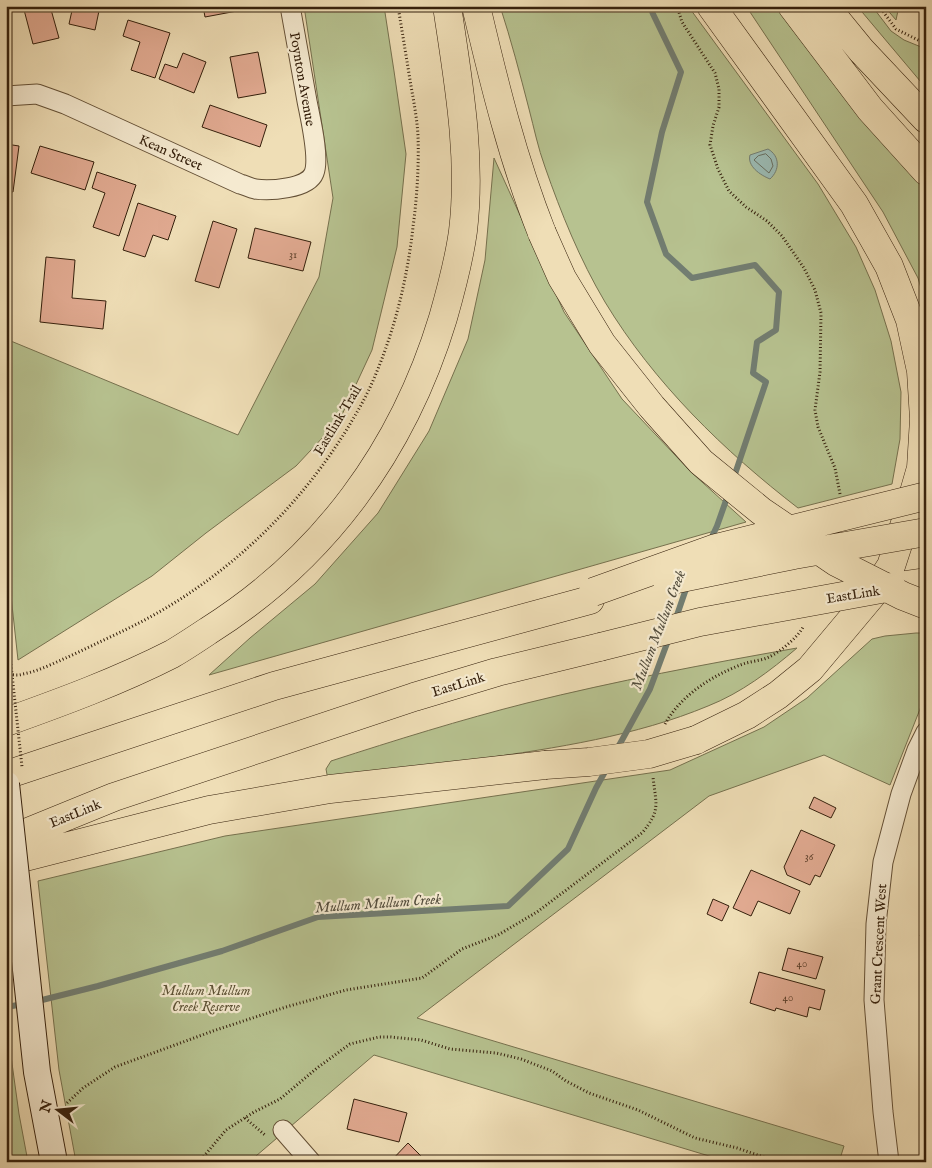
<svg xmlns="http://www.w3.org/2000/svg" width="932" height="1168" font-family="'IM FELL English',serif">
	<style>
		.green { fill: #b7c290; stroke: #76714e }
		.water { fill: #9bbbb4; stroke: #727d71 }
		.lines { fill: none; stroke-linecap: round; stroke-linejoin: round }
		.shore { stroke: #686e60; stroke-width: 1 }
		.stream { stroke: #727d71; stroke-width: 6 }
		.building { fill: #e1aa91; stroke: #35200c }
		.minor-casing { stroke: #645036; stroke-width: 21 }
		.motorway-casing { stroke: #35200c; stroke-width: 29 }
		.path { stroke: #35200c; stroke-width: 3; stroke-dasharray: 1 2.5; stroke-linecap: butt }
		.minor { stroke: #f5ead0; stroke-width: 19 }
		.motorway { stroke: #efdeb6; stroke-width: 28 }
		.secondary-bridge-casing { stroke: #35200c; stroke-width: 28; stroke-linecap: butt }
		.motorway-bridge-casing { stroke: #35200c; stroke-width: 29; stroke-linecap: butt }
		.path-bridge { stroke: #35200c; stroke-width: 3; stroke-dasharray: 1 2.5; stroke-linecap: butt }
		.secondary-bridge { stroke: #f5ead0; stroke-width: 26 }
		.motorway-bridge { stroke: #efdeb6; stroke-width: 28 }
		.labels { text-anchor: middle; stroke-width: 4.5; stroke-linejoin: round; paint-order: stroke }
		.number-label { font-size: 11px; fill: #60422d }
		.street-label { font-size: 14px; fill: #35200c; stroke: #f5ead0 }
		.park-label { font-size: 14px; font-style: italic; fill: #5c5134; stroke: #f5ead0 }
		.water-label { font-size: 15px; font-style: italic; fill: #544e3e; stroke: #f5ead0 }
	</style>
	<rect width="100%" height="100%" fill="#efdeb6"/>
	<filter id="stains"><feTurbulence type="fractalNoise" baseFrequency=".004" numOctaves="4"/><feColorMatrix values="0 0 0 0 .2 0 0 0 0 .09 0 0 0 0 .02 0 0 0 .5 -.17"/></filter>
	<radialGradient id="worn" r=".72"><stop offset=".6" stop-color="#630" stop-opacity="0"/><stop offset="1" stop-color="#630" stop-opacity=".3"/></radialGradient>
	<!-- green -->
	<path class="green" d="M304 6H384L394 71 406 154 397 247 372 350 340 419 296 466 206 533 152 576 18 660 6 550V339L238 435 319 277 333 198Z
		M500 6H688L818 184 856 247 875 290 891 341 901 392 900 439 892 484 798 508C724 451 654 383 605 302 580 260 561 213 545 167 538 148 534 128 529 109 520 74 511 40 500 6Z
		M746 6H778L873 128 926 183V305L918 278 883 212Z
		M857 6H872L891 31 904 40 926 49V88Z
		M884 6H899L896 20Z
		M494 158 564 312 622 399 691 472 746 522 209 675 250 638 315 584 378 513 429 431 468 339 485 260Z
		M916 633H926V694L890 785 824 755 709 796 417 1018 844 1146 839 1162H729L374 1055 249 1162H76L59 1070 38 881 225 836 670 770 764 727 807 698 872 639 885 636Z
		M797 648C770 671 741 693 708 706 636 736 556 748 479 759 429 766 379 773 328 780L326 769 331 761C396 740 460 720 527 703 616 681 706 664 797 648Z
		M6 1020 19 1114 28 1162H6Z"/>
	<!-- water -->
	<path class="water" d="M768 149C780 156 780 170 770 179 760 175 747 166 750 155Z"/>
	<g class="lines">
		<!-- shore -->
		<path class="shore" d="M766 154 771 159 773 166 769 173 754 160 758 156Z"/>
		<!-- stream -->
		<path class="stream" d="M650 6 653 14 681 72 662 132 647 202 666 254 692 278 755 265 779 292 776 330 757 342 753 373 766 382 733 480
			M710 541 717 526 729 492
			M675 621 688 583
			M616 751 650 689 669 638
			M34 1002 98 986 222 951 318 917 508 906 568 849 596 788 607 768
			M6 1007 24 1004"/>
	</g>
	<!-- building -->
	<path class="building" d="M23 6H50L59 38 33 44Z
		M73 6H100L95 30 69 24Z
		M203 6H253V8L205 17Z
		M6 19 11 49H6Z
		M128 20 170 33 155 78 131 70 140 42 123 36Z
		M258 52 266 93 238 98 230 57Z
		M183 53 206 62 194 93 159 79 165 64 177 68Z
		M210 105 267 125 260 147 202 127Z
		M6 144 19 146 13 192 6 191Z
		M40 146 94 162 85 190 31 173Z
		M97 172 136 185 119 236 93 227 105 193 92 188Z
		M138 203 176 216 168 240 153 235 145 257 123 250Z
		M213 221 237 229 219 288 195 281Z
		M255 228 311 242 303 271 248 258Z
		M46 257 75 260 72 298 106 301 103 329 40 322Z
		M814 797 836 808 831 818 809 808Z
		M801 830 835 845 820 877 815 875 810 885 787 875 784 867Z
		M751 870 800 891 790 914 758 901 751 916 733 908Z
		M713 899 729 906 722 921 707 914Z
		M926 924V939L920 936Z
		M788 948 823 957 816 979 782 970Z
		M759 972 825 990 820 1010 809 1007 807 1017 776 1008 775 1011 750 1003Z
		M354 1099 407 1113 399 1142 347 1129Z
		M408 1143 427 1162H390Z"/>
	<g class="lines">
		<!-- minor casing -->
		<g class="minor-casing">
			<path id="minor" d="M6 96 37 94 65 104 240 184C245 185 250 188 255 189 269 191 308 189 314 173 320 158 310 117 307 101 301 69 296 38 290 6
				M283 1130 311 1162
				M889 1162 883 1112 874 1000 876 924 883 862 901 794 917 750 926 732"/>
		</g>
		<!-- motorway casing -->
		<g class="motorway-casing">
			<path id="motorway" d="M476 6C494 83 513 160 542 233
				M792 6 870 109 926 171
				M825 6 861 50 926 119
				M905 585 926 582
				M6 722C62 702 119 681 172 654 184 647 196 639 208 631 324 558 403 450 443 318 451 290 459 261 463 231 472 156 458 80 447 6
				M696 740 747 715 778 695 810 669 872 595 891 566 906 520 921 468 924 419 921 371 910 320 889 266 854 204 711 6
				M6 775 274 686 590 600
				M6 841 114 797 414 697 497 672 600 647
				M6 862 209 810 330 789 545 765"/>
		</g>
		<!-- path -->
		<path class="path" d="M677 6 682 22 715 73 719 89V107L713 126 710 145 718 169 729 191 746 207 767 221 782 236 804 268 815 290 821 313 820 372 815 410 818 427 835 468 840 494
			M879 6 896 29 926 44
			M6 673C12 675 18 676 23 674 39 671 54 663 68 657 91 646 113 636 135 625 222 581 296 512 347 429 356 414 365 399 372 383 394 333 407 281 413 227 417 197 419 166 418 136 417 117 413 98 410 80 406 55 402 31 398 6
			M665 724C681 695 713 675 743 664 751 661 761 661 769 657 780 652 798 637 803 627
			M67 1103 83 1088 115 1067 213 1031 286 1007 346 990 422 978 462 949 498 935 537 912 642 833C661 810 656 805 653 777
			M245 1118 265 1135
			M199 1162 226 1130 254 1112 280 1099 317 1068 350 1044 379 1037H391L421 1040 450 1049 496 1053 521 1059 552 1071 566 1081 589 1093 638 1110 695 1138 737 1148 778 1162"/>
		<!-- minor -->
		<use href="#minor" class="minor"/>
		<!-- motorway -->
		<use href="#motorway" class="motorway"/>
		<!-- secondary-bridge casing -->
		<g class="secondary-bridge-casing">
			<path id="secondary-bridge" d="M6 784 37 1072 54 1162"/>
		</g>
		<!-- motorway-bridge casing -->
		<g class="motorway-bridge-casing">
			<path id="motorway-bridge" d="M542 233 562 278 602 344 652 407 701 462 761 511 836 562 903 596 926 605
				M667 581 794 555 926 532
				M593 592 716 548 926 496
				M600 647 700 622 892 587
				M545 765 589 762 649 754 696 740"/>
		</g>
		<!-- path-bridge -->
		<path class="path-bridge" d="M6 619 22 767"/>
		<!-- secondary-bridge -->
		<use href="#secondary-bridge" class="secondary-bridge"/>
		<!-- motorway-bridge -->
		<use href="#motorway-bridge" class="motorway-bridge"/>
	</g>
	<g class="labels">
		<!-- number labels -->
		<g class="number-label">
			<text x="293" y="258">31</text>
			<text x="809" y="860">36</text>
			<text x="802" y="967">40</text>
			<text x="788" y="1001">40</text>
		</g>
		<!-- street labels -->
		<g class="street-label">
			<text transform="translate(303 79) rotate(80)" y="5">Poynton Avenue</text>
			<text transform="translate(171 152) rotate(24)" y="5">Kean Street</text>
			<text transform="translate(337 420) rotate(-59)" y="5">Eastlink Trail</text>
			<text transform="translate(853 594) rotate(-9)" y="5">EastLink</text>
			<text transform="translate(458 684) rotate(-17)" y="5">EastLink</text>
			<text transform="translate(75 813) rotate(-22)" y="5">EastLink</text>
			<text transform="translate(878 944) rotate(-87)" y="5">Grant Crescent West</text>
		</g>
		<!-- park labels -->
		<g class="park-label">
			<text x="206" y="995">Mullum Mullum<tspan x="206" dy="16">Creek Reserve</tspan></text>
		</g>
		<!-- water labels -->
		<g class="water-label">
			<text transform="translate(658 630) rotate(-69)" y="5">Mullum Mullum Creek</text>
			<text transform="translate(378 903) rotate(-4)" y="5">Mullum Mullum Creek</text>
		</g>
	</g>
	<!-- margin -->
	<rect width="932" height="1168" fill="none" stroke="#efdeb6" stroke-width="25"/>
	<rect x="8" y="8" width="917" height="1153" fill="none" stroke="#35200c" stroke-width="2.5"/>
	<rect x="12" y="12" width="907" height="1143" fill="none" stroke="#35200c"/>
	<!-- north arrow -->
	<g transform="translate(58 1110) rotate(286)" stroke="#f5ead0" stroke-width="4" paint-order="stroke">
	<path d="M0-4L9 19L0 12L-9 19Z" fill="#35200c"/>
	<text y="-8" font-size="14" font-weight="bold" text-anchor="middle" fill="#35200c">N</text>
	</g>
	<rect width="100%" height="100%" filter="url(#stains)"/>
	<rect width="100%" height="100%" fill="url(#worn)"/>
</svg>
